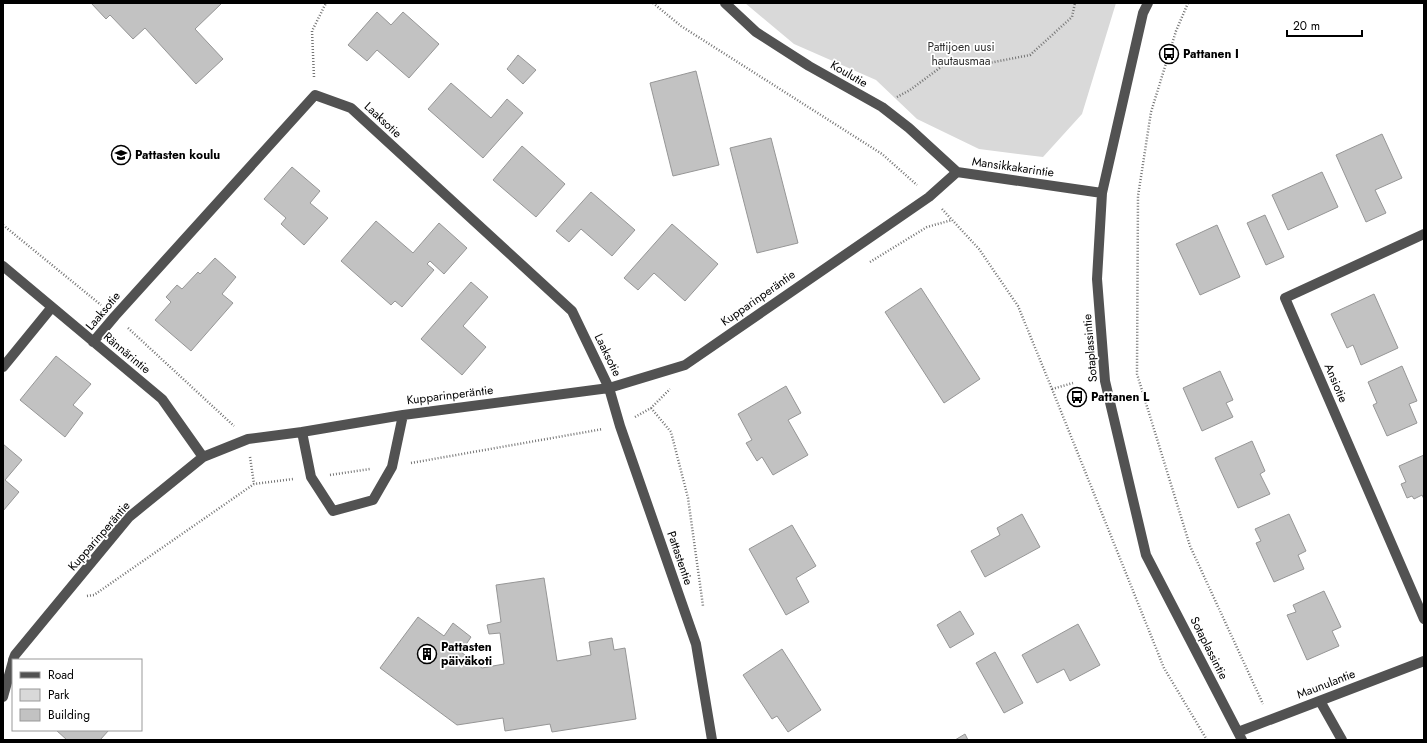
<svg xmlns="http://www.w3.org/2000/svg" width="1427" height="743" font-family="Jost,sans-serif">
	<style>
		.green { fill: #d9d9d9 }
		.building { fill: #c2c2c2; stroke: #969696 }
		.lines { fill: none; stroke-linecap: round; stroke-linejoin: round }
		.path { stroke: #747474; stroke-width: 2.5; stroke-dasharray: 1 2; stroke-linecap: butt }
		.minor { stroke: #525252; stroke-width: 10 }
		.labels { text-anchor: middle; stroke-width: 3.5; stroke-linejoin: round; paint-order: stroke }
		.park-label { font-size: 12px; fill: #303030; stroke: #fff }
		.poi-label { font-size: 12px; font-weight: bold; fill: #000; stroke: #fff; text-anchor: start }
		.street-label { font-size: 12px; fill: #000; stroke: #fff }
	</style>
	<rect width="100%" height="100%" fill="#fff"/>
	<!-- green -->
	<path class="green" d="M745 3H1116L1082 114 1043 157 979 149 917 119 876 80 794 44Z"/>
	<!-- building -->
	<path class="building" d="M91 3H222L195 29 223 59 196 84 145 28 133 39 110 15 106 19Z
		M377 12 391 25 403 12 439 44 409 78 377 50 367 61 348 45Z
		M518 55 536 70 523 84 507 69Z
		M696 71 719 165 673 176 650 83Z
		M451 83 491 118 507 99 523 113 483 158 428 109Z
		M1382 134 1402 178 1375 190 1386 213 1366 222 1336 155Z
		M771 138 798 243 757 253 730 148Z
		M522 146 565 184 536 217 493 180Z
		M292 167 320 191 310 203 328 218 304 245 281 224 286 218 264 199Z
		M1322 172 1338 207 1288 230 1272 195Z
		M591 192 635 230 612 256 581 229 569 242 556 231Z
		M1265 215 1284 257 1266 265 1247 223Z
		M376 221 413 253 439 223 467 248 444 274 430 261 427 264 434 270 402 307 395 301 391 305 341 261Z
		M672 224 718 264 685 301 654 273 638 290 624 278Z
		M1217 225 1240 277 1200 295 1176 244Z
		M215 258 236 277 222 294 233 303 191 351 155 320 171 302 166 297 177 285 182 289 198 272 200 274Z
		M471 282 488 297 463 326 486 347 462 375 421 339Z
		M921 288 980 379 944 403 885 312Z
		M1374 294 1398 348 1361 365 1353 345 1347 348 1331 314Z
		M56 356 91 384 73 405 83 413 65 437 20 400Z
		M1402 366 1417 401 1409 404 1417 423 1387 436 1373 405 1377 403 1368 382Z
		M1220 371 1233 400 1226 403 1233 417 1202 431 1183 388Z
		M786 386 801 413 788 420 808 455 773 475 762 457 757 461 746 443 752 440 738 414Z
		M1252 441 1265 471 1260 474 1270 494 1238 508 1215 458Z
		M3 444 22 460 5 480 19 492 3 511Z
		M1424 455V499L1422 495 1414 499 1412 496 1407 498 1401 484 1406 482 1399 466Z
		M1022 514 1040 547 985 577 971 551 1000 535 997 528Z
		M1289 514 1306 551 1298 555 1304 569 1274 582 1256 543 1261 541 1255 529Z
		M792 525 816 566 796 578 809 602 786 615 749 549Z
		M544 578 557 661 591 655 589 642 612 638 614 650 625 648 636 719 552 732 550 724 505 731 503 718 457 725 380 668 418 617 444 636 453 623 471 637 461 652 482 668 504 664 500 633 489 634 487 625 501 622 496 585Z
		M1324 591 1341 627 1332 631 1339 646 1307 660 1287 615 1296 612 1293 605Z
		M960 611 974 634 950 648 937 625Z
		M1078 624 1100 665 1070 681 1064 669 1037 683 1022 655Z
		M782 649 821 710 788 732 777 716 772 719 743 675Z
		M995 652 1023 703 1004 713 976 663Z
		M56 730H109L100 740H67Z
		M965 734 968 740H955Z"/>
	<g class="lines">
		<!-- path -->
		<path class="path" d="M653 3 681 26 882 154 917 185
			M1188 3 1176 31 1151 112 1138 196 1137 374 1190 546 1263 704
			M314 77 312 31 326 3
			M897 97 910 90 945 64 989 63 1030 55 1072 17 1075 3
			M942 209 979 249 1018 306 1052 389 1164 668 1207 740
			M3 225 101 305
			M870 262 927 227 952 220
			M128 328 234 426
			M1052 389 1073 383
			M651 408 671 432 688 498 703 606
			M635 417 651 408 670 389
			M250 457 254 484
			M411 463 603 429
			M330 475 370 469
			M87 596 94 595 254 484 293 479"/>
		<!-- minor -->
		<path class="minor" d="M725 3 756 32 809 66 882 107 909 128 957 172
			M1148 3 1143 13 1102 193 1097 279 1105 381 1146 555 1242 740
			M1424 234 1285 298 1424 619
			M3 266 162 399 203 457
			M93 342 115 316 315 95 351 108 572 311 609 388 620 426 696 644 712 740
			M3 367 52 307
			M302 432 311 477 333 511 373 500 392 467 403 415
			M13 660 15 655 129 517 203 457 248 439 302 432 403 415 609 388 685 365 929 197 957 172 1102 193
			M3 697 13 661
			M1320 701 1342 740
			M1238 732 1424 661"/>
	</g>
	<!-- icons -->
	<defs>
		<g id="bus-ring" transform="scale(1)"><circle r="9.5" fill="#fff" stroke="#000" stroke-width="1.5"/><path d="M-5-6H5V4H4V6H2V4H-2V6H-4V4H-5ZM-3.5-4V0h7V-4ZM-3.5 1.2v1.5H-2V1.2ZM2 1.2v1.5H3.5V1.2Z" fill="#000"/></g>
		<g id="school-ring" transform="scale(1)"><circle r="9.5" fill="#fff" stroke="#000" stroke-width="1.5"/><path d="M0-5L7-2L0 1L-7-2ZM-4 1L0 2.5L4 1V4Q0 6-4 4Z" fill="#000"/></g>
		<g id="building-ring" transform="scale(1)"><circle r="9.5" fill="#fff" stroke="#000" stroke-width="1.5"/><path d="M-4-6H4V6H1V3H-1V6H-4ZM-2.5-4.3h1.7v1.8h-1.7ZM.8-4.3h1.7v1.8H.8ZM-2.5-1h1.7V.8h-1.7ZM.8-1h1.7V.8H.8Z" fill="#000"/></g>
	</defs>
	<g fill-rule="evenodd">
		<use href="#bus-ring" x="1169" y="54"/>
		<use href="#school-ring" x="121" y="155"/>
		<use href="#bus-ring" x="1077" y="397"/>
		<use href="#building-ring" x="427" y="654"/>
	</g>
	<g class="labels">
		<!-- park labels -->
		<g class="park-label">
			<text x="961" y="51">Pattijoen uusi<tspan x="961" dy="14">hautausmaa</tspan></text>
		</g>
		<!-- poi labels -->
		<g class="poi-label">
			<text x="1183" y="58">Pattanen I</text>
			<text x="135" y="159">Pattasten koulu</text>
			<text x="1091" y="401">Pattanen L</text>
			<text x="441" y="651">Pattasten<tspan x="441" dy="14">päiväkoti</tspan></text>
		</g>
		<!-- street labels -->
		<g class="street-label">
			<text transform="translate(849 74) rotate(30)" y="4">Koulutie</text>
			<text transform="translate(383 120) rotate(43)" y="4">Laaksotie</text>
			<text transform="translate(1013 167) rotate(8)" y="4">Mansikkakarintie</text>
			<text transform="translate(758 298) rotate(-35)" y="4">Kupparinperäntie</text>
			<text transform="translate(103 311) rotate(-50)" y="4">Laaksotie</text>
			<text transform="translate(1090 348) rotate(-95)" y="4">Sotaplassintie</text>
			<text transform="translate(127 353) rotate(40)" y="4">Rännärintie</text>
			<text transform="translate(608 355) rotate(64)" y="4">Laaksotie</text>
			<text transform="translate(1336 383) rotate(67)" y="4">Ansiotie</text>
			<text transform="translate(450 395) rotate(-7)" y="4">Kupparinperäntie</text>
			<text transform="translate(99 536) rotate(-49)" y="4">Kupparinperäntie</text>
			<text transform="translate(680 558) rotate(71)" y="4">Pattastentie</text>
			<text transform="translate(1209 648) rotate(63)" y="4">Sotaplassintie</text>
			<text transform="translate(1326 684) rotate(-21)" y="4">Maunulantie</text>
		</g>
	</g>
	<!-- border -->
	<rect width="1427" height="743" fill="none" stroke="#000000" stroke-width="8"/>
	<!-- legend -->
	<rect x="12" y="659" width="130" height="72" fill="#ffffff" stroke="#999999"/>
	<rect x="20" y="672" width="20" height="6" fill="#525252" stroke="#999999"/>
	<text x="48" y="679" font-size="12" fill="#000000">Road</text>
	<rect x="20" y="689" width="20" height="12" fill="#d9d9d9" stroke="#999999"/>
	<text x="48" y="699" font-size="12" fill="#000000">Park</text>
	<rect x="20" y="709" width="20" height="12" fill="#c2c2c2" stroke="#999999"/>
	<text x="48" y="719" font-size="12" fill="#000000">Building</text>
	<!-- scale -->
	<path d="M1287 30v6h75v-6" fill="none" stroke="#000000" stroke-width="2"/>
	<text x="1293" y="30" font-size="12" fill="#000000" stroke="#ffffff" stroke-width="3" paint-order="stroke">20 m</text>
</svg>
